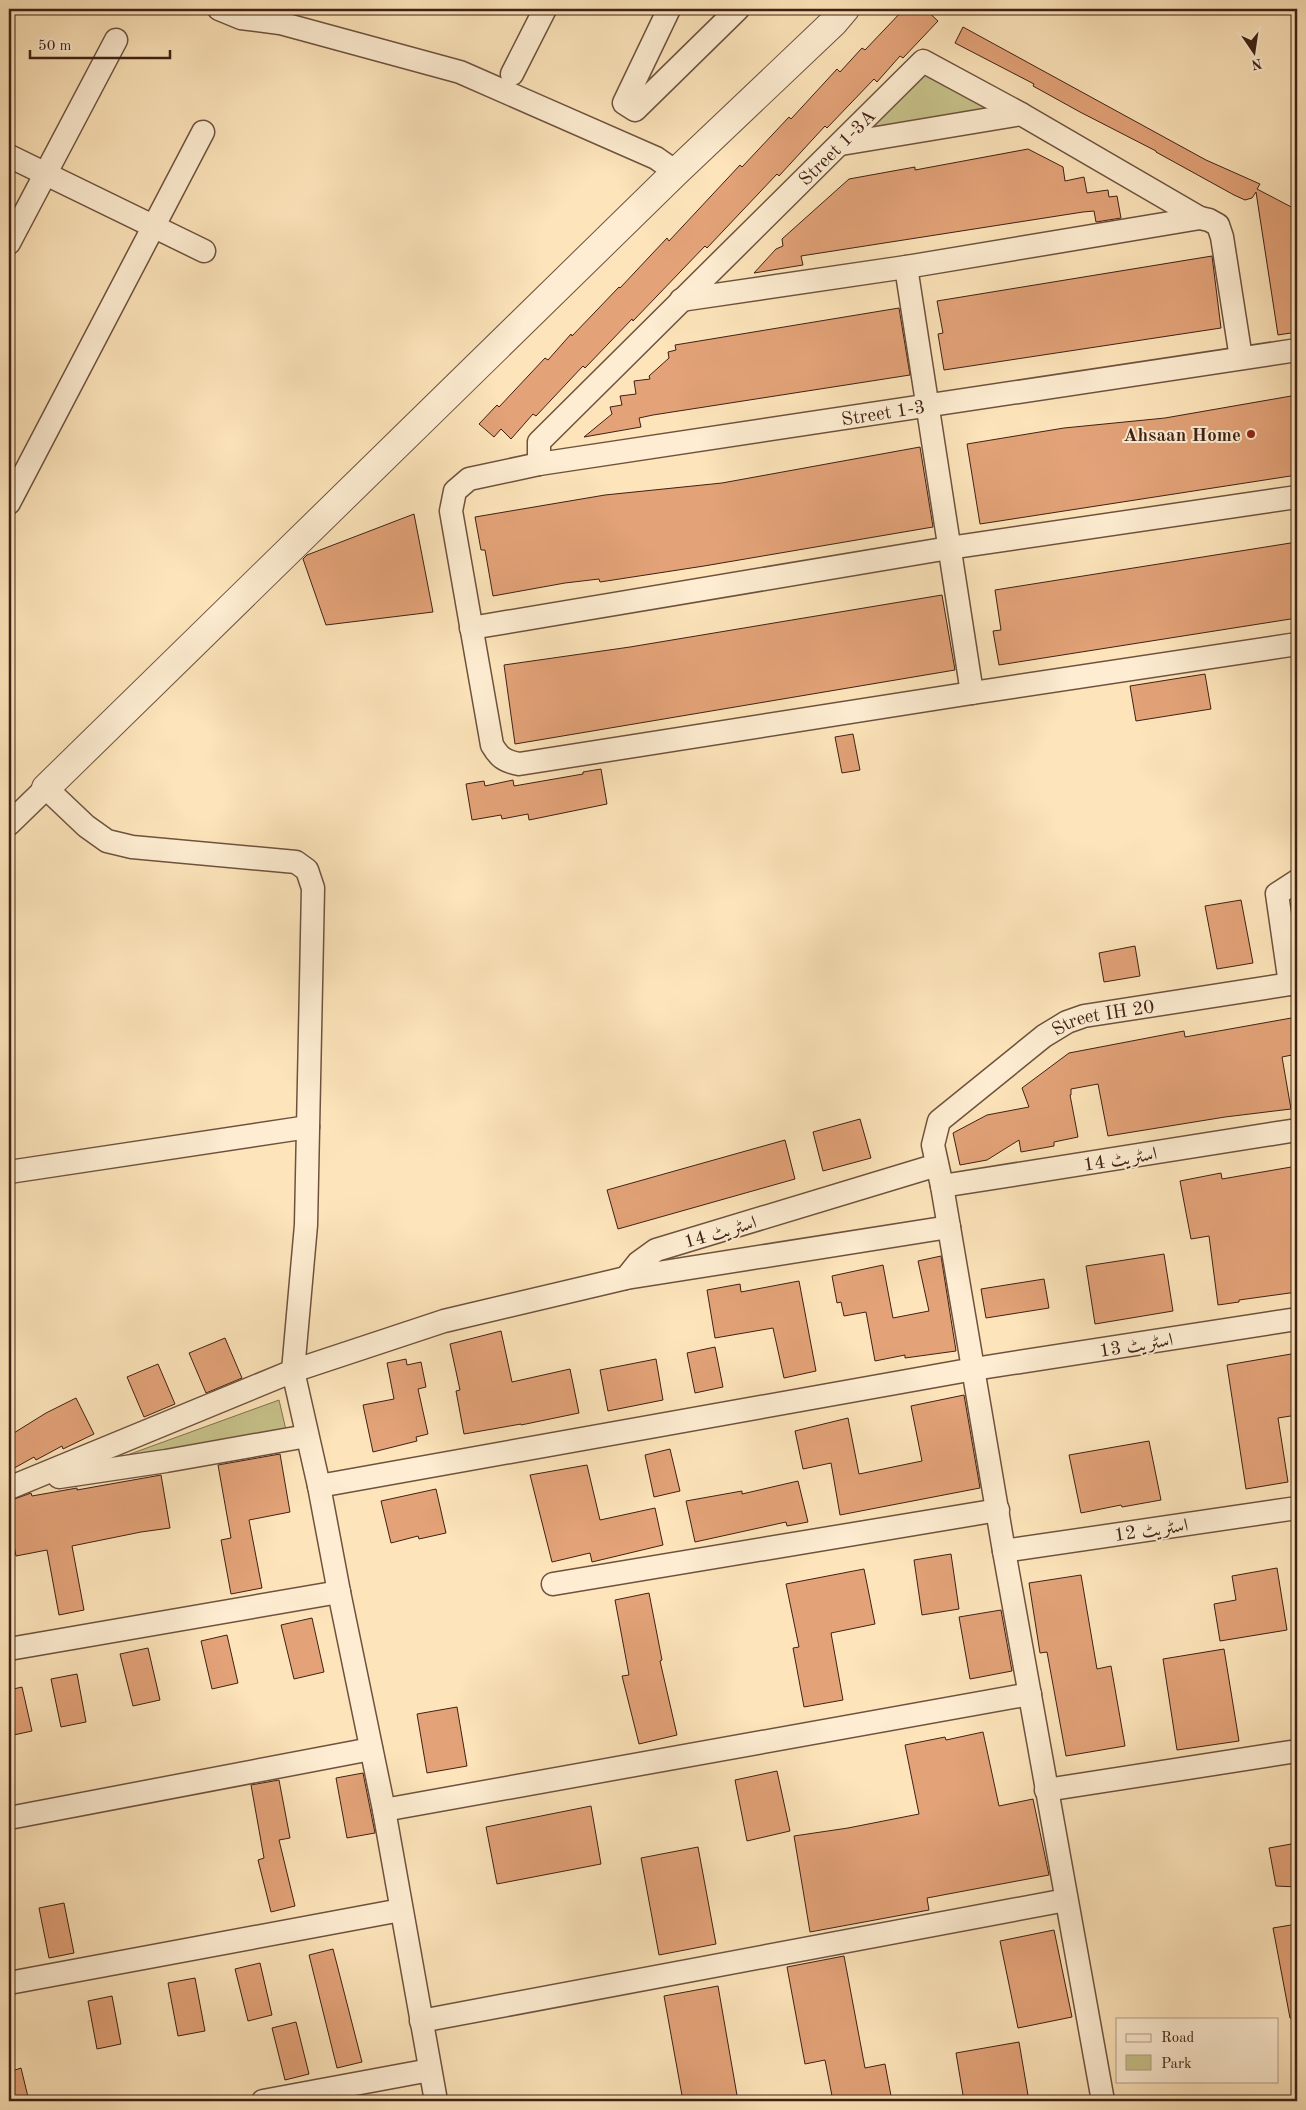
<svg xmlns="http://www.w3.org/2000/svg" width="1306" height="2110" font-family="'Old Standard TT',Amiri,serif">
	<style>
		.green { fill: #c7c28a; stroke: #837250 }
		.building { fill: #e3a278; stroke: #3f2115 }
		.lines { fill: none; stroke-linecap: round; stroke-linejoin: round }
		.minor-casing { stroke: #6e523e; stroke-width: 25 }
		.tertiary-casing { stroke: #6e523e; stroke-width: 30 }
		.minor { stroke: #feedd2; stroke-width: 22 }
		.tertiary { stroke: #feedd2; stroke-width: 28 }
		.poi-dot { fill: #8f2418; stroke: #feedd2; stroke-width: 2 }
		.labels { text-anchor: middle; stroke-width: 4; stroke-linejoin: round; paint-order: stroke }
		.street-label { font-size: 19px; fill: #3f2115; stroke: #feedd2 }
		.poi-label { font-size: 19px; font-weight: bold; fill: #3f2115; stroke: #feedd2; text-anchor: end }
	</style>
	<rect width="100%" height="100%" fill="#fde4ba"/>
	<filter id="stains"><feTurbulence type="fractalNoise" baseFrequency=".004" numOctaves="4"/><feColorMatrix values="0 0 0 0 .2 0 0 0 0 .09 0 0 0 0 .02 0 0 0 .5 -.17"/></filter>
	<radialGradient id="worn" r=".72"><stop offset=".6" stop-color="#630" stop-opacity="0"/><stop offset="1" stop-color="#630" stop-opacity=".3"/></radialGradient>
	<!-- green -->
	<path class="green" d="M926 75 985 106 981 110 876 127 871 125 918 76Z
		M279 1400 286 1430 97 1466Z"/>
	<!-- building -->
	<path class="building" d="M904 9H925L938 21 903 58 900 56 877 82 874 79 827 128 825 126 779 176 777 174 707 248 705 246 633 321 632 319 585 368 583 366 536 416 533 414 511 439 501 429 494 437 479 424 497 405 499 407 545 358 548 360 571 334 572 336 619 287 620 288 667 238 669 241 740 165 742 167 789 117 791 119 837 69 840 72 862 48 865 50Z
		M963 27 1206 160 1260 184 1257 189 1297 210V332L1278 335 1256 192 1252 198 1245 200 1234 195 1156 152V151L1080 112 1033 86 1034 84 955 43Z
		M1028 149 1063 167 1065 181 1084 177 1087 193 1108 190 1109 197 1117 196 1121 218 1096 222 1094 211 1083 212 801 256 803 265 754 273 776 249 783 246 782 239 849 179 915 167V170Z
		M1212 256 1221 328 944 370 938 334 943 333 937 301Z
		M899 308 910 375 653 415 639 418 641 427 584 437 612 414 610 407 622 405 620 396 636 394 634 381 650 379 649 376 669 358 668 352 676 350 675 345Z
		M1297 395V475L980 524 967 444 1064 428 1165 418Z
		M920 447 933 527 704 566 600 582 599 579 565 583 493 596 485 550H481L475 517 605 495 722 483Z
		M414 514 433 612 326 625 303 559 307 555Z
		M1297 542V618L999 665 993 631 1001 630 995 590Z
		M942 595 955 670 515 744 504 665 630 647Z
		M1205 674 1211 709 1136 721 1130 686Z
		M853 734 860 770 842 773 835 737Z
		M601 769 607 804 529 820 528 814 502 819 501 815 472 820 466 784 484 781 485 786 513 780 514 786 583 774V772Z
		M1241 900 1253 963 1217 969 1205 906Z
		M1135 946 1140 976 1104 982 1099 953Z
		M1297 1017V1054L1282 1057 1291 1109 1225 1117 1108 1136 1098 1084 1071 1089V1095H1070L1078 1137 1054 1142V1146L1021 1152 1019 1140 987 1160 960 1165 953 1133 987 1115 1029 1107 1022 1088 1069 1053 1184 1031 1185 1037Z
		M860 1119 871 1158 823 1171 813 1132Z
		M785 1140 795 1179 618 1229 607 1190Z
		M1297 1166V1292L1239 1300V1302L1218 1305 1209 1236 1191 1239 1180 1181 1221 1173 1222 1179Z
		M1164 1254 1173 1311 1095 1324 1086 1266Z
		M941 1256 956 1351 905 1358V1355L875 1361 866 1312 844 1316 841 1302 837 1303 832 1276 883 1265 893 1318 929 1311 918 1261Z
		M1044 1279 1049 1308 986 1318 981 1289Z
		M799 1281 816 1371 784 1378 773 1328 715 1338 707 1290 740 1284 741 1292Z
		M501 1331 512 1382 570 1369 579 1413 521 1425V1424L464 1434 456 1391 460 1390 450 1344Z
		M225 1338 242 1378 206 1393 189 1353Z
		M715 1347 723 1387 695 1393 687 1353Z
		M1297 1353V1415L1278 1418 1288 1482 1246 1489 1227 1365Z
		M406 1359 407 1365 421 1362 426 1387 418 1389 428 1434 416 1437 417 1441 373 1452 363 1405 394 1399 387 1363Z
		M656 1359 663 1400 608 1411 600 1370Z
		M158 1364 175 1404 144 1417 127 1377Z
		M964 1395 980 1488 840 1515 831 1463 803 1469 795 1431 848 1418 859 1474 922 1461 911 1406Z
		M76 1398 94 1434 63 1449 62 1446 36 1460 34 1457 9 1471V1436L46 1413Z
		M1149 1441 1161 1500 1122 1507 1121 1505 1081 1513 1069 1455Z
		M670 1449 680 1491 654 1497 645 1455Z
		M280 1454 290 1512 249 1520 262 1588 231 1594 221 1540 231 1538 218 1465Z
		M587 1465 600 1520 655 1508 663 1545 592 1562 590 1553 552 1562 530 1475Z
		M161 1475 170 1528 141 1532 72 1546 84 1610 59 1615 47 1550 16 1556 9 1519V1501L31 1493 32 1496 77 1488V1490Z
		M798 1481 808 1522 787 1526 786 1522 695 1542 686 1501 742 1491V1494Z
		M436 1489 446 1533 419 1539 418 1536 391 1543 381 1501Z
		M951 1554 959 1609 922 1615 914 1560Z
		M1277 1568 1287 1630 1220 1641 1214 1604 1236 1600 1232 1576Z
		M864 1569 875 1624 831 1633 843 1700 804 1707 793 1648 799 1647 786 1584Z
		M1081 1575 1097 1669 1111 1666 1125 1746 1066 1756 1047 1652 1040 1653 1029 1583Z
		M649 1593 662 1660 660 1661 677 1735 639 1744 622 1676 629 1675 615 1600Z
		M1001 1610 1012 1671 970 1679 959 1617Z
		M312 1618 324 1672 294 1679 281 1625Z
		M227 1635 238 1683 212 1689 201 1641Z
		M148 1648 160 1700 133 1706 120 1654Z
		M1224 1649 1239 1741 1177 1750 1163 1659Z
		M77 1674 86 1722 61 1727 51 1679Z
		M22 1687 32 1731 9 1736V1690Z
		M457 1707 467 1766 427 1773 417 1714Z
		M983 1732 999 1806 1033 1799 1049 1875 927 1898 929 1910 810 1932 794 1836 848 1828 919 1814 905 1745 945 1737 946 1740Z
		M777 1771 790 1831 747 1841 735 1780Z
		M363 1773 375 1833 347 1838 336 1778Z
		M279 1780 290 1838 279 1840 295 1906 271 1912 258 1860 264 1858 251 1785Z
		M591 1806 601 1864 497 1884 486 1827Z
		M1297 1843V1887L1276 1886 1269 1848Z
		M698 1847 716 1944 659 1955 641 1858Z
		M64 1903 74 1953 49 1958 39 1908Z
		M1297 1924V2017L1290 2018 1273 1928Z
		M1054 1930 1072 2017 1018 2028 1000 1941Z
		M333 1949 362 2062 337 2068 309 1955Z
		M844 1956 865 2068 885 2064 892 2101H833L825 2060 805 2064 787 1967Z
		M260 1963 272 2015 248 2021 235 1969Z
		M195 1978 205 2031 178 2036 168 1983Z
		M718 1986 738 2101H683L664 1996Z
		M112 1996 121 2044 97 2049 88 2001Z
		M296 2022 309 2074 285 2080 272 2028Z
		M1019 2042 1029 2101H964L956 2053Z
		M21 2068 29 2101H9V2072Z"/>
	<g class="lines">
		<!-- minor casing -->
		<g class="minor-casing">
			<g id="minor">
				<path d="M219 9 241 18 280 23 460 72 656 158 676 172"/>
				<path d="M669 9 624 103 635 110 738 9"/>
				<path d="M512 74 545 9"/>
				<path d="M841 144 1021 114"/>
				<path d="M9 156 204 251"/>
				<path d="M9 243 116 40"/>
				<path d="M906 267 972 693"/>
				<path d="M681 300 906 267 1200 218 1209 220 1218 225 1222 237 1241 358"/>
				<path d="M1297 350 539 464 469 479 455 491 451 511 492 745C499 757 504 761 519 764L972 693 1297 644"/>
				<path id="s1" d="M539 464V442L923 61 1021 114 1200 218"/>
				<path d="M9 503 203 132"/>
				<path d="M471 628 949 548 1297 497"/>
				<path d="M9 824 46 788 86 826 107 841 132 847 296 862 307 870 313 888 306 1225 293 1371 319 1486 339 1592 384 1810 436 2101"/>
				<path d="M1290 984 1277 894 1297 881"/>
				<path d="M9 1172 308 1127"/>
				<path d="M942 1186 1297 1130"/>
				<path d="M626 1278 638 1263 656 1250 937 1165"/>
				<path d="M59 1477 166 1461 307 1436"/>
				<path d="M319 1486 974 1369 1297 1319"/>
				<path d="M9 1488 293 1371 444 1321 626 1278 949 1227"/>
				<path d="M1004 1551 1297 1508"/>
				<path d="M553 1584 998 1510"/>
				<path d="M9 1649 339 1592"/>
				<path d="M1046 1790 1297 1751"/>
				<path d="M384 1810 1030 1694"/>
				<path d="M9 1818 371 1749"/>
				<path d="M9 1983 401 1910"/>
				<path d="M421 2021 1066 1900"/>
				<path d="M263 2101 430 2070"/>
				<path id="s2" d="M1103 2101 1004 1551 942 1186 933 1145 939 1121 1044 1036 1067 1022 1084 1016 1297 983"/>
			</g>
		</g>
		<!-- tertiary casing -->
		<g class="tertiary-casing">
			<path id="tertiary" d="M46 788 676 172 834 22 845 9"/>
		</g>
		<!-- minor -->
		<use href="#minor" class="minor"/>
		<!-- tertiary -->
		<use href="#tertiary" class="tertiary"/>
	</g>
	<!-- markers -->
	<circle class="poi-dot" cx="1251" cy="434" r="5"/>
	<g class="labels">
		<!-- street labels -->
		<g class="street-label">
			<text dy="7" stroke="none"><textPath href="#s1" startOffset="441">Street 1-3A</textPath></text>
			<text transform="translate(883 412) rotate(-9)" y="7">Street 1-3</text>
			<text dy="7" stroke="none"><textPath href="#s2" startOffset="1194">Street IH 20</textPath></text>
			<text transform="translate(1120 1158) rotate(-9)" y="7">اسٹریٹ 14</text>
			<text transform="translate(720 1231) rotate(-16)" y="7">اسٹریٹ 14</text>
			<text transform="translate(1136 1344) rotate(-9)" y="7">اسٹریٹ 13</text>
			<text transform="translate(1151 1529) rotate(-8)" y="7">اسٹریٹ 12</text>
		</g>
		<!-- poi labels -->
		<g class="poi-label">
			<text x="1241" y="441">Ahsaan Home</text>
		</g>
	</g>
	<!-- margin -->
	<rect width="1306" height="2110" fill="none" stroke="#fde4ba" stroke-width="30"/>
	<rect x="10" y="10" width="1286" height="2090" fill="none" stroke="#3f2115" stroke-width="2.5"/>
	<rect x="15" y="15" width="1276" height="2080" fill="none" stroke="#3f2115"/>
	<!-- legend -->
	<rect x="1116" y="2018" width="162" height="65" fill="#feedd2" stroke="#b29b86"/>
	<rect x="1126" y="2034" width="25" height="8" fill="#feedd2" stroke="#b29b86"/>
	<text x="1161" y="2042" font-size="15" fill="#3f2115">Road</text>
	<rect x="1126" y="2055" width="25" height="15" fill="#c7c28a" stroke="#b29b86"/>
	<text x="1161" y="2068" font-size="15" fill="#3f2115">Park</text>
	<!-- north arrow -->
	<g transform="translate(1254 52) rotate(167)" stroke="#feedd2" stroke-width="4" paint-order="stroke">
	<path d="M0-4L9 19L0 12L-9 19Z" fill="#3f2115"/>
	<text y="-8" font-size="14" font-weight="bold" text-anchor="middle" fill="#3f2115">N</text>
	</g>
	<!-- scale -->
	<path d="M30 50v8h140v-8" fill="none" stroke="#3f2115" stroke-width="2.5"/>
	<text x="38" y="50" font-size="15" fill="#3f2115" stroke="#feedd2" stroke-width="4" paint-order="stroke">50 m</text>
	<rect width="100%" height="100%" filter="url(#stains)"/>
	<rect width="100%" height="100%" fill="url(#worn)"/>
</svg>
